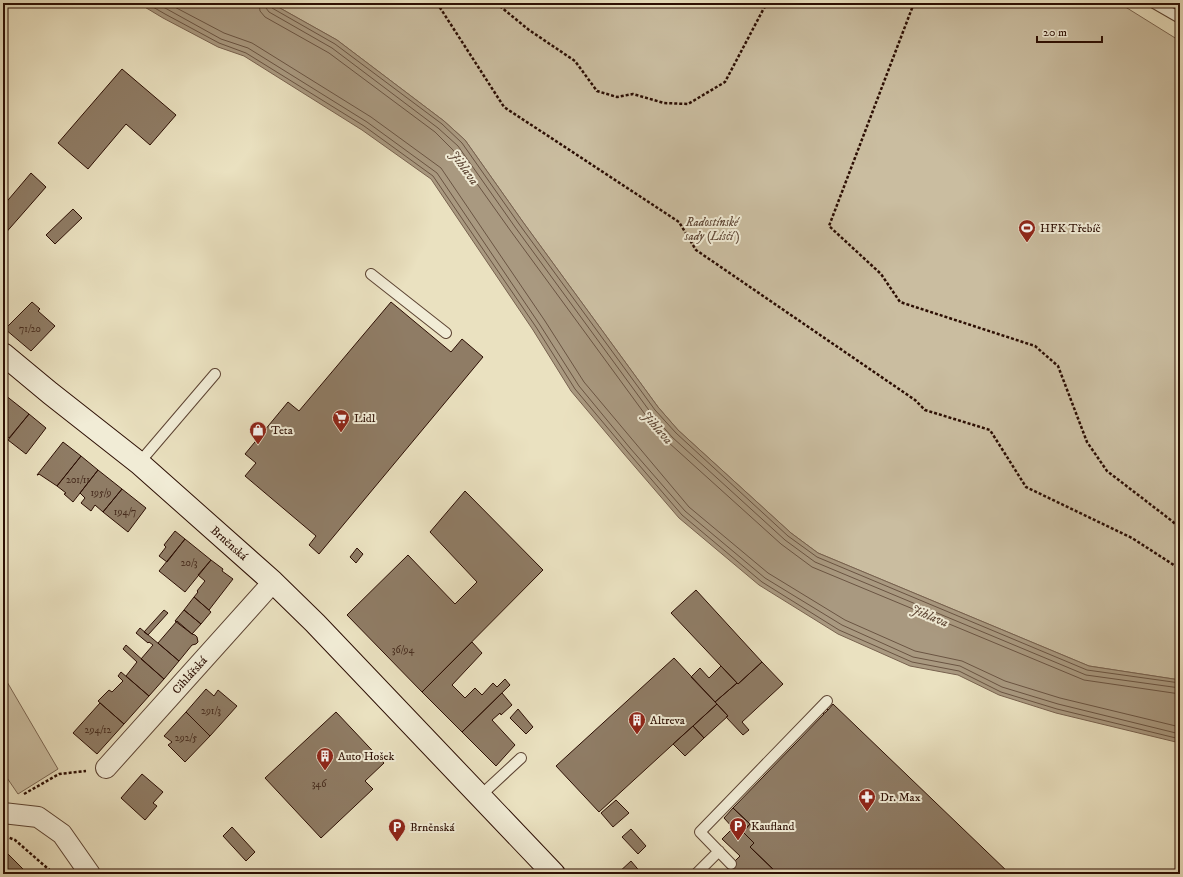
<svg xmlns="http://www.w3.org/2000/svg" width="1183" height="877" font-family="'IM FELL DW Pica',serif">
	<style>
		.green { fill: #cabda0; stroke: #7b6652 }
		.water { fill: #a99980; stroke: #77614e }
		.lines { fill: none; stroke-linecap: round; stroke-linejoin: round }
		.shore { stroke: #6a5442; stroke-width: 1 }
		.building { fill: #8f7c65; stroke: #2c0e03 }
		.lane-casing { stroke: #5c4332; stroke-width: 12 }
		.street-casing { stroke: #5c4332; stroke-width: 22 }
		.secondary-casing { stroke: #2c0e03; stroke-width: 24 }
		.path { stroke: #2c0e03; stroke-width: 2.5; stroke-dasharray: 3 2; stroke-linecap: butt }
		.lane { stroke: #f1ecd6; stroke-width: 10 }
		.street { stroke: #f1ecd6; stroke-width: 20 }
		.secondary { stroke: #f1ecd6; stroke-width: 22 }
		.labels { text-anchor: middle; stroke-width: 4; stroke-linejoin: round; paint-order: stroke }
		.number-label { font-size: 10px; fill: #452a1c }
		.park-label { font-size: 12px; font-style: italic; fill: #634b3a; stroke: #f1ecd6 }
		.poi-label { font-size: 12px; fill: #2c0e03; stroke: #f1ecd6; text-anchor: start }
		.street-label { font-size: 12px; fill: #2c0e03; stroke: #f1ecd6 }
		.water-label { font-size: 13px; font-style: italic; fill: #644d3b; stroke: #f1ecd6 }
	</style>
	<rect width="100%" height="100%" fill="#eae1c0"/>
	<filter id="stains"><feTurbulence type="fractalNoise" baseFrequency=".005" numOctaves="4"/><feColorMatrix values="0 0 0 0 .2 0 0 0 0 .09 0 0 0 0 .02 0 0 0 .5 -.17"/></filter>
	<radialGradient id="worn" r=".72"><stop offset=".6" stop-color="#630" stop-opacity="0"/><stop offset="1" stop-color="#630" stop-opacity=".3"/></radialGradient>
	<!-- green -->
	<path class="green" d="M271 3H1119L1180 41V680L1089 666 818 553 791 533 678 430 658 407 523 222 465 140 444 121 337 40Z
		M3 675 58 769 18 794 3 772Z"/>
	<!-- water -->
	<path class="water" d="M138 3H271L337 40 444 121 465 140 523 222 658 407 678 430 791 533 818 553 1089 666 1180 680V743L1056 713 999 695 958 675 910 666 838 634 759 585 679 518 624 454 571 391 533 330 431 179 362 130 244 56 218 47 163 18Z"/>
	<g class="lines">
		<!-- shore -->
		<path class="shore" d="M146 3 165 14 219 43 246 53 364 126 433 176 536 327 575 389 627 451 682 515 762 582 839 630 912 662 959 671 1001 692 1057 709 1180 739
			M156 3 221 39 248 48 367 122 437 173 540 325 579 386 630 448 685 511 765 578 842 625 913 657 960 666 1002 687 1058 704 1180 734
			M167 3 224 33 252 43 371 117 441 168 545 321 584 382 689 507 768 573 845 620 915 651 962 661 1005 681 1060 698 1180 727
			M259 3 260 11 265 17 329 53 435 132 453 150 510 230 647 417 668 442 781 544 812 567 1084 680 1180 694
			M265 3 266 8 269 12 332 48 438 128 458 146 515 227 651 413 672 437 785 540 815 562 1086 675 1180 688
			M270 3 271 6 272 8 335 44 442 124 462 143 519 224 655 410 676 433 788 536 817 557 1087 670 1180 683"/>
	</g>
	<!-- building -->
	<path class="building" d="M122 69 176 115 150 145 126 124 88 169 58 143Z
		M31 173 46 187 3 236V206Z
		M73 209 82 218 55 244 46 235Z
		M32 302 40 309 38 311 55 326 31 351 5 329Z
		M391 302 451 352 462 339 483 357 319 554 309 545 316 536 245 476 256 463 245 454 288 402 299 411Z
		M5 395 29 414 9 438 3 434V397Z
		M29 414 46 428 26 454 8 440Z
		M63 442 81 456 57 486 39 474 38 475H37Z
		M81 456 98 470 73 502 64 494 66 493 57 486Z
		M98 470 122 489 103 512 95 505 91 511 81 503 85 498 80 493Z
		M122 489 146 508 128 532 103 512Z
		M465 491 543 570 422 692 347 615 408 555 455 604 477 582 430 532Z
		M175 531 185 539 167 562 159 556 166 547 164 545Z
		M185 539 211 560 185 592 159 571Z
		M357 548 363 554 356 563 350 557Z
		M211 560 223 569 222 571 233 579 209 610 194 597 198 592 197 591 205 581 198 575Z
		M696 590 762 662 738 684 671 613Z
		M194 597 211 612 201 624 184 610Z
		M164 610 168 613 148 635 144 632Z
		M184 610 201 624 192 634 175 621Z
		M177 621 192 634 195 635 197 637 198 642 196 644 192 645 179 661 158 643Z
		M140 628 179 661 164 679 141 659 153 645 149 642 148 643 136 633Z
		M472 642 482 653 452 685 465 698 475 688 482 695 493 683 497 687 505 679 510 685 462 732 422 692Z
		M126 645 164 679 149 696 126 676 137 662 123 649Z
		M674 658 717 704 599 812 556 766Z
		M762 662 783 684 742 722 749 730 743 735 726 717 728 716 715 702 737 683 738 684Z
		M721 666 737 683 715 702 691 677 700 668 709 678Z
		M121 672 149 696 124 724 98 701 109 690 112 692 123 681 118 676Z
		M206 689 214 696 218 690 237 706 210 736 186 712Z
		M502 693 512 705 501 715 500 713 492 720 515 745 496 766 462 732Z
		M100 703 124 724 97 754 73 733Z
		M717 704 728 716 704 738 693 726Z
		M833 704 1010 874H778L750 847 754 843 743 832 750 824 733 808 824 714 823 713H825L828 710 827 709 828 710Z
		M518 709 533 727 526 734 510 718Z
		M186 712 210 736 185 762 168 745 172 742 164 736Z
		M336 712 384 763 365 781 373 789 321 838 265 778Z
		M693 726 704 738 685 756 673 744Z
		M142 774 163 792 153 803 157 806 145 820 121 798Z
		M616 800 629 813 613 827 601 813Z
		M733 808 750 824 743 832 754 843 750 847 778 874H722L740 856 722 839 733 828 724 818Z
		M232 827 255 852 246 861 223 836Z
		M631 829 646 846 638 854 622 837Z
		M6 852 28 874H3V855Z
		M631 861 642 874H617Z"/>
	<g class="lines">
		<!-- lane casing -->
		<g class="lane-casing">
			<path id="lane" d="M1154 3 1180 18
				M371 274 446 333
				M139 463 215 374
				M480 796 521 758
				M731 864 700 832 827 701
				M696 874 719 851"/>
		</g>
		<!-- street casing -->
		<g class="street-casing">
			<g id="street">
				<path id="s1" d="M106 768 273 582"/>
				<path d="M3 813 38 817 62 834 90 874"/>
			</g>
		</g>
		<!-- secondary casing -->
		<g class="secondary-casing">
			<g id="secondary">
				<path id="s2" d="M3 354 50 393 139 463 273 582 315 623 554 874"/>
			</g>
		</g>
		<!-- path -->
		<path class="path" d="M437 3 504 107 679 222 696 250 915 400 925 410 990 430 1026 487 1132 538 1180 569
			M496 3 529 30 575 61 597 91 617 97 633 94 664 103 688 104 725 82 764 8 769 3
			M914 3 829 226 881 274 900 302 1035 346 1058 366 1087 442 1107 471 1172 521 1180 528
			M24 794 59 774 86 771
			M5 836 15 840 54 874"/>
		<!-- lane -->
		<use href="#lane" class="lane"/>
		<!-- street -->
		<use href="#street" class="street"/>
		<!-- secondary -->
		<use href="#secondary" class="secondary"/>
	</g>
	<!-- icons -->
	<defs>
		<g id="stadium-pin" transform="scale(0.9)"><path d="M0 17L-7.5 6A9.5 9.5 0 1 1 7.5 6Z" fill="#8f2418" stroke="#f1ecd6"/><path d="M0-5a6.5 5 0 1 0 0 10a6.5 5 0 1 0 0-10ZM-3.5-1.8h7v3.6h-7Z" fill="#fff"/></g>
		<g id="supermarket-pin" transform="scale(0.9)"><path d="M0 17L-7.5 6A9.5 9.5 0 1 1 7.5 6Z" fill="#8f2418" stroke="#f1ecd6"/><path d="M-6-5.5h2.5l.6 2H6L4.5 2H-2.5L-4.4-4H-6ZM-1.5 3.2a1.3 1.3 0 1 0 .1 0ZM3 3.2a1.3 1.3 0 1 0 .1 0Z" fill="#fff"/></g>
		<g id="shop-pin" transform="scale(0.9)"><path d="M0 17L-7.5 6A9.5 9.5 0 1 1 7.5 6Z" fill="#8f2418" stroke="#f1ecd6"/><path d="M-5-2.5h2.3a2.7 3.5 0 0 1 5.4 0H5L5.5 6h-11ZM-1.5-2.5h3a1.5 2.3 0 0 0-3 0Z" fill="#fff"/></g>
		<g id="building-pin" transform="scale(0.9)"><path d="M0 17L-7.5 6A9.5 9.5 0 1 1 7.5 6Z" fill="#8f2418" stroke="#f1ecd6"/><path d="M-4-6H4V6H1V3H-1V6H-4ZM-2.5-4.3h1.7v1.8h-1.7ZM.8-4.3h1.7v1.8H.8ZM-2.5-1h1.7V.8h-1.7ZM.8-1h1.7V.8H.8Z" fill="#fff"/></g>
		<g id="pharmacy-pin" transform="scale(0.9)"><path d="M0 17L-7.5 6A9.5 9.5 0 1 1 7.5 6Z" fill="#8f2418" stroke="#f1ecd6"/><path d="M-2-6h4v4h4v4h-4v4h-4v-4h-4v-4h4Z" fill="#fff"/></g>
		<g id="parking-pin" transform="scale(0.9)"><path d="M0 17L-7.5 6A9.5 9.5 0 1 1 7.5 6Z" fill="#8f2418" stroke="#f1ecd6"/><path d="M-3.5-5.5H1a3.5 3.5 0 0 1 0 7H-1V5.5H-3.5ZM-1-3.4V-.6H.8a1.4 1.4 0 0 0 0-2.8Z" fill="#fff"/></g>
	</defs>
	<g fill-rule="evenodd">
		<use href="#stadium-pin" x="1027" y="228"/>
		<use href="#supermarket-pin" x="341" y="418"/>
		<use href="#shop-pin" x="258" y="430"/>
		<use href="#building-pin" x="637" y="720"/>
		<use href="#building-pin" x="325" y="756"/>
		<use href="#pharmacy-pin" x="867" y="797"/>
		<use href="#parking-pin" x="738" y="826"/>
		<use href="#parking-pin" x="397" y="827"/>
	</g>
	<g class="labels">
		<!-- number labels -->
		<g class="number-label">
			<text x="30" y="332">71/20</text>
			<text x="78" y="483">201/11</text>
			<text x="101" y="496">195/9</text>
			<text x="125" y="515">194/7</text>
			<text x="189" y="566">20/3</text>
			<text x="403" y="653">36/94</text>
			<text x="211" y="714">291/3</text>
			<text x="98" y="733">294/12</text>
			<text x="186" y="741">292/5</text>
			<text x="319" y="787">346</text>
		</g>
		<!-- park labels -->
		<g class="park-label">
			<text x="712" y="226">Radostínské<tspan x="712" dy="14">sady (Lísčí)</tspan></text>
		</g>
		<!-- poi labels -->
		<g class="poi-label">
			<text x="1040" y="232">HFK Třebíč</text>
			<text x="354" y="422">Lidl</text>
			<text x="271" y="434">Teta</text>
			<text x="650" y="724">Altreva</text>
			<text x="338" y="760">Auto Hošek</text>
			<text x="880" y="801">Dr. Max</text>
			<text x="751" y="830">Kaufland</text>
			<text x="410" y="831">Brněnská</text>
		</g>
		<!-- street labels -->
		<g class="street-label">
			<text dy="4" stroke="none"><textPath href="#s2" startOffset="295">Brněnská</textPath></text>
			<text dy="4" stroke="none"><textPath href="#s1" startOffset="125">Cihlářská</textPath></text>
		</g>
		<!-- water labels -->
		<g class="water-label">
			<text transform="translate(465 167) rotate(54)" y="5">Jihlava</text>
			<text transform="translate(658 427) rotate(49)" y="5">Jihlava</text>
			<text transform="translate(930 615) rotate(23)" y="5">Jihlava</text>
		</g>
	</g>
	<!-- margin -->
	<rect width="1183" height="877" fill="none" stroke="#eae1c0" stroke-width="16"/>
	<rect x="4" y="4" width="1175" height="869" fill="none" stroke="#2c0e03" stroke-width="2"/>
	<rect x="8" y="8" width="1167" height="861" fill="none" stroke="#2c0e03"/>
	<!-- scale -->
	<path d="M1037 36v6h65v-6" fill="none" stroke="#2c0e03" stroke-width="2"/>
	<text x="1043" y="36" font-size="12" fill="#2c0e03" stroke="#f1ecd6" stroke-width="3" paint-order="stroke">20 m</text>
	<rect width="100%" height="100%" filter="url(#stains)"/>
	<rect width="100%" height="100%" fill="url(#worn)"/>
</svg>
